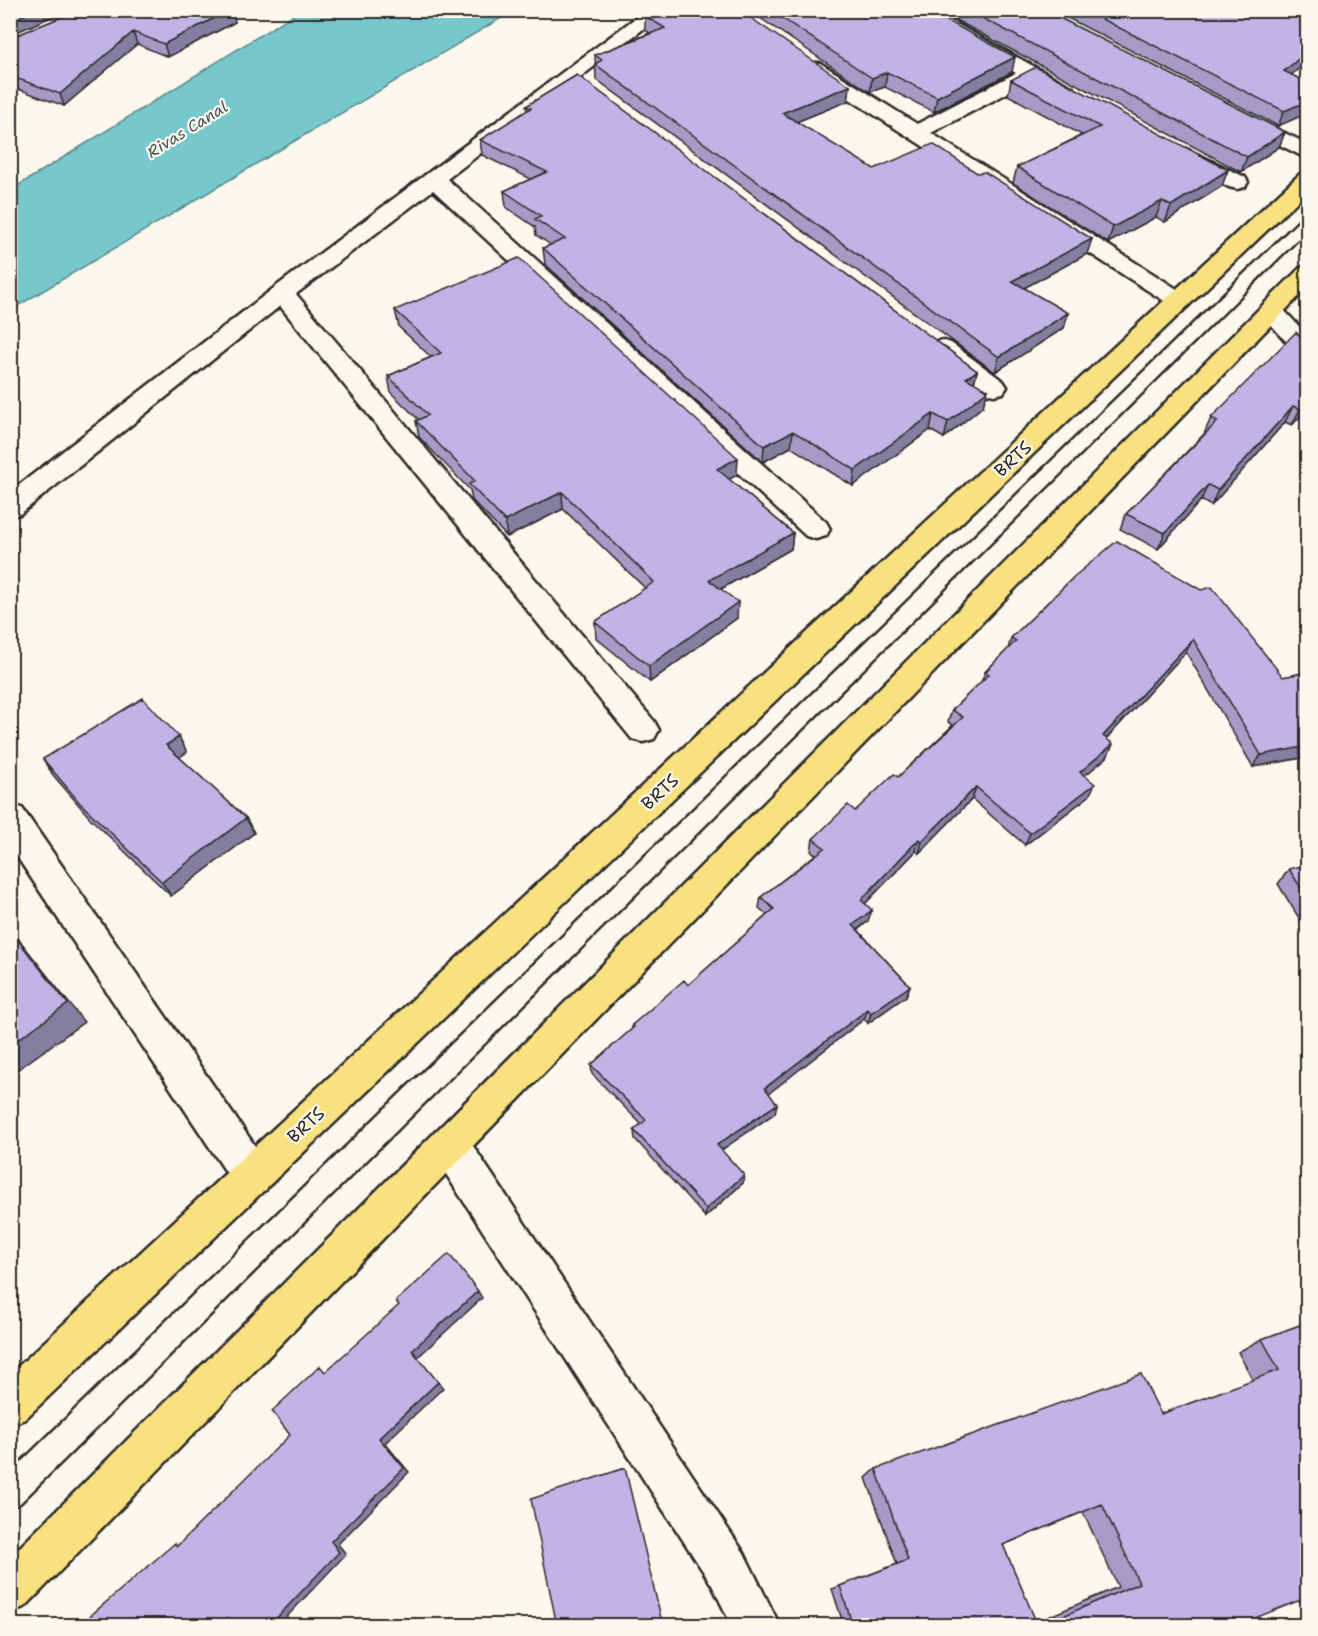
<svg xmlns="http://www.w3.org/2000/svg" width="1318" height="1636" font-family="'Shantell Sans',sans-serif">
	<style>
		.water { fill: #76c8cd; stroke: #58898c; stroke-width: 1.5 }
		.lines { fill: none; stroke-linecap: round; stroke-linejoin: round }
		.lane-casing { stroke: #2b2b2b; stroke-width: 5 }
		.street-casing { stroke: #2b2b2b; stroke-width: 5 }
		.primary-casing { stroke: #2b2b2b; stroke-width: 5 }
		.lane { fill: #fbf7ec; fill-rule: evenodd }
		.street { fill: #fbf7ec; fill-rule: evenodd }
		.primary { fill: #fae180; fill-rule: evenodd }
		.wall { fill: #a59bc6; stroke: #2b2b2b; stroke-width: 1.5; fill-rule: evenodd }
		.shaded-wall { fill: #867ea1; stroke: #2b2b2b; stroke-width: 1.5 }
		.building { fill: #c0b4e6; stroke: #2b2b2b; stroke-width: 1.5 }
		.labels { text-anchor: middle; stroke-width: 4.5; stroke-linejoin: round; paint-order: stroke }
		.far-water-label { font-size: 16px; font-style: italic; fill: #425a5c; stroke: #fbf7ec }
		.street-label { font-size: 18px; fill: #2b2b2b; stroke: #fbf7ec }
	</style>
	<rect width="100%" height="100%" fill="#fbf7ec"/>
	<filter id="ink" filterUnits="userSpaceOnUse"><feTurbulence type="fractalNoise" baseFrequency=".0167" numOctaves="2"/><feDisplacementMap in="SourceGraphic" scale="12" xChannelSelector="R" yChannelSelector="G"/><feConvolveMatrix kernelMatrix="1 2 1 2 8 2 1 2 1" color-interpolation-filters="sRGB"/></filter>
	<g filter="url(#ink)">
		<!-- water -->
		<path class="water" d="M299 11H513L11 310V190Z"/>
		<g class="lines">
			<!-- lane casing -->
			<g class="lane-casing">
				<path id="lane" d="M1308 216V229L20 1503 10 1507V1473L1303 217Z"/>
			</g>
			<!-- street casing -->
			<g class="street-casing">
				<path id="street" d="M646 10H668L447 179 826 522 830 529 826 536 816 539 806 536 433 190 296 294 654 721 659 730 654 739 643 742 632 739 280 306 20 514 10 516V492L274 288Z
					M907 10H931L1073 88 1076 92 1073 96H1059L1030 81 931 133 1188 296 1192 301 1188 306 1180 308 1172 306 806 71 803 67 806 63H820L917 124 1016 73 909 14Z
					M1244 114 1308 144V159L1237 124 1234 120 1237 116Z
					M1186 149 1245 177 1248 182 1245 187 1237 189 1229 187 1178 160 1175 155 1178 150Z
					M1271 304 1280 306 1308 336V359L1299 356 1259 311 1262 306Z
					M942 340 951 343 1003 381 1007 387 1003 393 994 395 985 393 933 353 930 348 933 343Z
					M10 804 22 808 266 1162 272 1176 266 1190 252 1195 238 1190 10 846Z
					M449 1125 463 1131 744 1553 780 1626H732L712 1585 435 1157 430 1144 435 1131Z"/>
			</g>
			<!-- primary casing -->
			<g class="primary-casing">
				<path id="primary" d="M1308 173V191L25 1419 10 1425V1374L1300 174Z
					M1308 266V287L26 1606 10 1613V1557L1300 268Z"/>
			</g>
			<!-- lane -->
			<use href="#lane" class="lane"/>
			<!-- street -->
			<use href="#street" class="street"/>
			<!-- primary -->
			<use href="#primary" class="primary"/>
		</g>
		<!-- wall -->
		<path class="wall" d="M79 10H232L235 22 168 57 137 44 64 106 10 86V38Z
			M748 10H927L1012 72 934 112 885 87 870 92Z
			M937 10H1044L1285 132 1279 147 1241 172Z
			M1052 10H1308V61L1291 75 1308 83 1278 126Z
			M645 16 850 86 848 101 796 122 874 169 1087 254 1024 288 1068 313 1064 328 995 372 596 79 595 55 650 33 645 30Z
			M577 75 977 371 974 383 983 406 944 438 930 430 853 486 791 447 763 462 545 264 543 248 551 245 536 235 535 227 506 207 504 191 531 179 482 155 480 140 527 111 526 106Z
			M1011 80 1222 186 1165 222 1156 217 1108 243 1013 183 1017 167 1082 135 1008 95Z
			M395 310 737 475 729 479 793 533 791 549 721 589 737 618 650 682 596 638 595 622 645 588 563 509 507 537 472 500 470 490 419 437 416 421 418 419 391 393 388 376 431 357 399 327Z
			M1306 342 1308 343V408L1292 425 1285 422 1211 506 1201 500 1158 549 1120 529 1126 514 1204 434 1211 418Z
			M1076 575 1283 677 1308 672V753L1304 754 1301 758 1253 767 1186 652 1106 739 1113 744 1107 757 1085 775 1089 796 1025 845 972 799 919 853 916 851 865 904 868 921 858 930 910 986 906 996 868 1023 864 1019 769 1093 775 1113 721 1150 743 1183 705 1217 635 1139 634 1130 641 1124 592 1074 591 1065 632 1029V1025L688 985 767 915 759 908 761 897 816 854 811 851 813 839 855 811 898 777 953 725 948 722 952 710 981 682 985 672 1008 649 1011 638Z
			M179 737 187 752 179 757 246 818 254 833 171 896 90 818 53 775 43 759Z
			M1308 865V931H1307L1278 884 1289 869Z
			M1308 1047V1062L1301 1053Z
			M1308 1322 1235 1626H844L832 1589 897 1564 866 1478 876 1469 1161 1414 1253 1380 1238 1352 1262 1339ZM1083 1512 1118 1587 1036 1622 1003 1545Z"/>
		<!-- shaded-wall -->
		<path class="shaded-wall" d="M35 10H67L10 35V21Z
			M230 10H232L235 22 168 57 164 44Z
			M133 32 137 44 64 106 60 94Z
			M1308 51V61L1278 86 1284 71Z
			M1015 57 1012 72 934 112 937 97Z
			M887 72 885 87 870 92 872 78Z
			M850 86 848 101 781 128 782 113Z
			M1308 101V113L1278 126 1284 111Z
			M1285 132 1279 147 1241 172 1247 157Z
			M1228 170 1222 186 1165 222 1171 206Z
			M1162 201 1156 217 1108 243 1113 227Z
			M1092 239 1087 254 1009 296 1012 281Z
			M1068 313 1064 328 995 372 999 357Z
			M977 371 973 387 966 378Z
			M988 390 983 406 944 438 948 422Z
			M1308 401V408L1292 425 1300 409Z
			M1293 406 1285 422 1211 506 1218 490Z
			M933 414 930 430 853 486 855 470Z
			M793 431 791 447 763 462 764 446Z
			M738 458 737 475 716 486 717 469Z
			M1208 485 1201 500 1158 549 1165 533Z
			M562 492 563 509 507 537 505 521Z
			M793 533 791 549 708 596 709 580Z
			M738 602 737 618 650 682 649 666Z
			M1193 639 1186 652 1097 749 1103 736Z
			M179 737 187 752 174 761 166 745Z
			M1308 743V753L1304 754 1301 758 1253 767 1261 755Z
			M1113 744 1107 757 1075 784 1080 772Z
			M1095 784 1089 796 1025 845 1030 833Z
			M976 787 972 799 919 853 922 841Z
			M246 818 254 833 171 896 162 882Z
			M919 839 916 851 858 911 861 900Z
			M872 910 868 921 850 936 853 925Z
			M10 928 84 1022 10 1075Z
			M910 986 906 996 868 1023 871 1013Z
			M868 1009 864 1019 763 1098 765 1088Z
			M777 1104 775 1113 716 1154 717 1145Z
			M744 1175 743 1183 705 1217 706 1209Z
			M478 1291 482 1298 418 1357 412 1350Z
			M438 1382 443 1388 385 1443 409 1472 338 1544 346 1554 278 1626H269L379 1438Z"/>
		<!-- building -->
		<path class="building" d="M10 10H35L10 21Z
			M79 10H230L164 44 133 32 60 94 10 76V38Z
			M658 10H739L850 86 782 113 874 169 933 144 977 173 985 172 1092 239 1012 281 1068 313 999 357 595 64 602 60 595 55 665 28 645 16Z
			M770 10H927L1015 57 937 97 887 72 872 78Z
			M967 10H1044L1285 132 1247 157Z
			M1084 10H1308V51L1284 71 1308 83V101L1284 111Z
			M1036 67 1228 170 1171 206 1162 201 1113 227 1017 167 1100 127 1011 80Z
			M577 75 977 371 966 378 988 390 948 422 933 414 855 470 793 431 764 446 543 248 565 239 535 219 541 216 504 191 547 172 480 140 531 108 526 106Z
			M519 258 738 458 717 469 793 533 709 580 738 602 649 666 595 622 654 582 562 492 505 521 469 484 475 481 416 421 428 415 388 376 441 353 395 310Z
			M1296 332 1306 342 1308 343V401L1300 409 1293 406 1218 490 1208 485 1165 533 1126 514 1218 421 1211 418Z
			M1117 541 1201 590 1212 587 1283 677 1308 672V746L1261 755 1193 639 1103 736 1113 744 1080 772 1095 784 1030 833 976 787 922 841 919 839 861 900 872 910 853 925 910 986 871 1013 868 1009 765 1088 777 1104 717 1145 744 1175 706 1209 634 1130 646 1120 591 1065 634 1027 632 1025 684 980 688 985 774 909 761 897 825 848 813 839 848 805 855 811 894 774 898 777 963 717 952 710 989 674 985 672 1016 641 1011 638 1076 575Z
			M143 698 179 737 166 745 246 818 162 882 80 803 43 759Z
			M1308 865V899L1289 869Z
			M10 930 68 1004 10 1045Z
			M449 1254 478 1291 412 1350 438 1382 379 1438 404 1468 331 1541 339 1552 269 1626H95L90 1616 175 1543 177 1546 290 1435 272 1411 320 1366 325 1372 399 1305 396 1301Z
			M1308 1322V1597L1235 1626H1040L1139 1583 1102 1504 1003 1545 1038 1626H853L840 1586 908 1560 876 1469 1141 1374 1161 1414 1279 1370 1262 1339Z
			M625 1468 663 1626H557L531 1499Z"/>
	</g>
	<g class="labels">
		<!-- far-water labels -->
		<g class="far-water-label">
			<text transform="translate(187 129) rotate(-32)" y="6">Rivas Canal</text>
		</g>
		<!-- street labels -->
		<g class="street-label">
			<text transform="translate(1013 459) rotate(-43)" y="6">BRTS</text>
			<text transform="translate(660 792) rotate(-43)" y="6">BRTS</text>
			<text transform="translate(306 1125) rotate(-43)" y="6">BRTS</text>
		</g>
	</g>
	<!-- margin -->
	<rect width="1318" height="1636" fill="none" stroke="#fbf7ec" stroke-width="36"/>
	<rect x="18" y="18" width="1282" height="1600" fill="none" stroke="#2b2b2b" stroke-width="2" filter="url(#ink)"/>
</svg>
